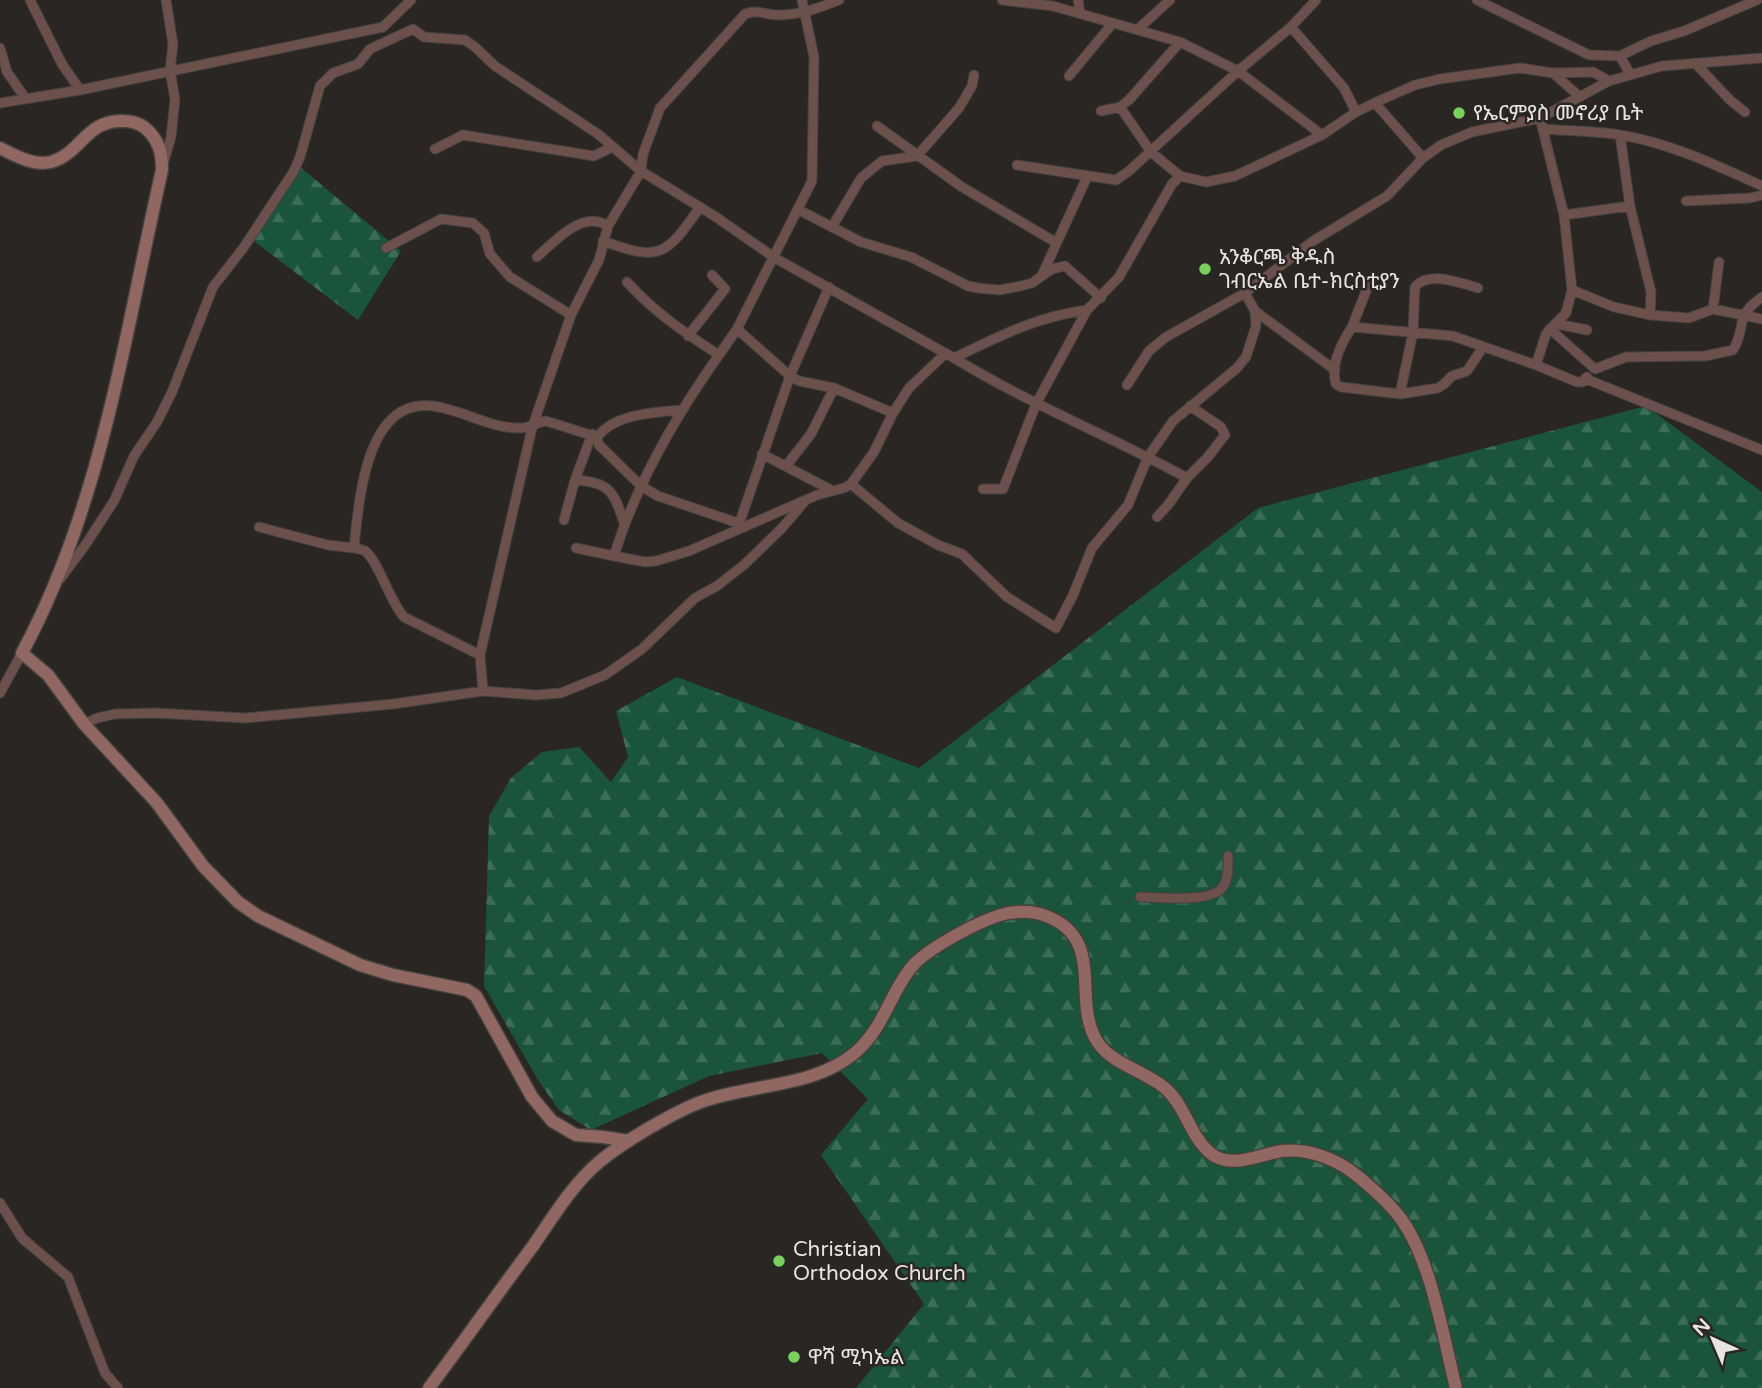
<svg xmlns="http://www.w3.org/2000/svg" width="1762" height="1388" font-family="'Varela Round','Noto Sans Ethiopic',sans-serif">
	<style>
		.forest { fill: url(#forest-firs) }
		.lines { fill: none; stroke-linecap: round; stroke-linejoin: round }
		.street-casing { stroke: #44413e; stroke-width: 11 }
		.secondary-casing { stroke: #44413e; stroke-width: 15 }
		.street { stroke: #6b504c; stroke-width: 9 }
		.secondary { stroke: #916761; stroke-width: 12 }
		.poi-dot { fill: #78d259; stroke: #2a2623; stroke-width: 2.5 }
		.labels { text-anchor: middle; stroke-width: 5; stroke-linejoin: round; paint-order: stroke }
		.poi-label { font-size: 21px; fill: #e7e4e1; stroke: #2a2623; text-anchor: start }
	</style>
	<defs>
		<pattern id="forest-firs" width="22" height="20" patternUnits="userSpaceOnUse" patternTransform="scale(1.75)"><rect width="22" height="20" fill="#1a553b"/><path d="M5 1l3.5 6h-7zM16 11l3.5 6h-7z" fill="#3b6d57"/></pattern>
	</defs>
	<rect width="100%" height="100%" fill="#2a2623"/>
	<!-- forest -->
	<path class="forest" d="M294 162 401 251 358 320 251 239Z
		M1646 406 1762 492V1388H856L924 1304 821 1155 868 1099 822 1053 709 1076 591 1130 559 1110 538 1080 484 986 489 816 511 778 542 752 579 747 611 782 628 757 616 711 677 677 919 768 1258 508Z"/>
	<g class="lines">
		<!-- street casing -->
		<g class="street-casing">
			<path id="street" d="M30 0 62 64 80 90
				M1002 0 1053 6 1180 42 1238 71 1322 135
				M1078 0 1080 13
				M1477 0 1589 55 1620 56 1651 41 1684 31 1757 0
				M1291 27 1344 88 1356 112
				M1137 30 1170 0
				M0 48 7 72 26 99
				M1620 56 1630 74
				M1695 63 1730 100 1745 112
				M1553 73 1580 97
				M1069 76 1112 24
				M0 103 80 90 383 27 411 0
				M1375 103 1423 158
				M1120 107 1151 152 1180 176
				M1101 111 1120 107 1129 100 1180 42
				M1540 118 1564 215 1572 290 1614 307 1650 315 1689 318 1713 309 1762 319
				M877 126 962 187 1055 242
				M1544 129C1569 131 1595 131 1620 135 1670 143 1716 165 1762 186
				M435 149 463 135 594 156 612 147
				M164 161 171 137 175 100 170 70 173 44 166 0
				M1017 165 1116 180 1129 171 1238 71 1291 27 1316 0
				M1686 201 1750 198 1762 195
				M1630 206 1651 292 1650 315
				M799 210 861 242 911 257 968 286 978 288 999 290 1021 286 1032 283 1052 269 1065 266 1101 298
				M1564 215 1630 206 1620 135
				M832 227 861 178 882 161 917 156 959 108 972 86 974 75
				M603 241C660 262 666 256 700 207
				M386 248 441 219 473 223 484 233 490 254 510 277 571 315
				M537 257C555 241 583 209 608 226
				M1042 275 1087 177
				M1370 281 1352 327 1453 336 1536 365
				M627 282C654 312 685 333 719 355L737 329 790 376 737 530
				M1572 290 1566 313 1550 329 1595 369 1626 357 1705 356 1733 350C1748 325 1732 319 1762 297
				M1713 309 1719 262
				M1255 311 1335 370
				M1557 324 1587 330
				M1352 327C1342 342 1330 365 1336 384L1341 387 1400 394 1413 332 1415 287C1429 270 1460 283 1478 288
				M737 329 812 181 814 57 802 0
				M1550 329 1546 334 1536 365 1577 382H1582L1587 377
				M688 336 725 289 712 275
				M954 358C1029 404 1110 436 1187 478L1207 458 1225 435 1221 427 1190 406
				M1586 379 1762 450
				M1127 385 1149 351 1166 337 1245 293 1313 241 1387 196 1423 158 1441 145 1472 132 1540 118 1609 81
				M1400 394 1438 388 1444 384 1452 376 1467 371 1483 347
				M893 413 909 388 946 353
				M597 437 599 445 641 486 658 496 738 523
				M762 454 833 491
				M786 466 811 434 834 388
				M575 480C609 482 614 491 624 523
				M851 484 898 523 938 545 962 554 1007 597 1056 628 1073 595 1092 548 1128 505 1148 457 1173 421 1237 368 1246 357 1256 326 1255 311 1245 293
				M983 489H1003L1036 404 1087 310 1119 277 1172 184 1180 176 1206 182 1235 176 1322 135 1356 112 1383 99 1415 85 1440 79 1520 68 1553 73 1593 72 1609 81 1662 66 1762 58
				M1157 517 1168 505 1187 478
				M564 520 575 480 592 434
				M259 527 328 545 354 548C359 502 365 397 433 406 463 410 491 429 521 428 531 428 536 422 546 421L597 437C616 413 653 413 681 410
				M354 548C358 549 361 549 365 551 378 560 390 602 404 617L480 655 483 691
				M576 548 614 556C636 484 675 417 719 355
				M614 556 645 562 656 561 689 551 817 495 844 488 851 484 874 452 893 413 834 388 799 381 790 376 829 287
				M60 579 86 544 114 501 134 456 157 422 172 392 213 287 244 247 294 171 300 157 320 86 333 73 358 64 370 49 413 29 424 37 465 40 475 47 495 66 598 134 641 171 716 217 775 258 954 358C1000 336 1035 317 1087 310
				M480 655 532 428 571 315 599 260 608 226 641 171 643 154 660 108 745 14C758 9 765 15 778 15 800 15 819 8 839 0
				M0 693 22 653
				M84 724 97 718 115 714 156 713 245 718 393 704 483 691 536 695 561 693 605 675 642 649 695 598 717 586 745 564 782 528 806 500
				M1140 897C1158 897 1210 903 1222 888 1229 879 1228 867 1228 856
				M0 1203 22 1238 68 1277 105 1373 118 1388"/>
		</g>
		<!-- secondary casing -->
		<g class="secondary-casing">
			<path id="secondary" d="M0 148C16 156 33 166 51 162 81 154 86 119 124 121 131 121 138 123 144 127 159 139 162 153 162 170 125 332 102 505 22 653L48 675 84 724 157 803 203 866 238 902 258 916 360 965 393 975 467 990 476 996 532 1097 552 1121 576 1135 603 1137 629 1141
				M429 1388C464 1341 498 1293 533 1246 553 1217 572 1185 599 1162 623 1142 669 1115 698 1103 749 1083 813 1089 856 1052 884 1027 889 996 910 969 925 949 984 918 1008 913 1021 911 1034 911 1046 916 1104 938 1074 994 1094 1036 1107 1064 1145 1070 1166 1089 1185 1106 1190 1135 1209 1152 1230 1171 1259 1154 1282 1151 1310 1148 1339 1160 1360 1178 1373 1189 1388 1202 1398 1215 1431 1256 1443 1337 1456 1388"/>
		</g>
		<!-- street -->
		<use href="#street" class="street"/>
		<!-- secondary -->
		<use href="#secondary" class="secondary"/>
	</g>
	<!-- markers -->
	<g class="poi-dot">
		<circle cx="1459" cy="113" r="7"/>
		<circle cx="1205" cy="269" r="7"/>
		<circle cx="779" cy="1261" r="7"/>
		<circle cx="794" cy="1357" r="7"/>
	</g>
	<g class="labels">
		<!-- poi labels -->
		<g class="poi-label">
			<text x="1473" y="120">የኤርምያስ መኖሪያ ቤት</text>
			<text x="1219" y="264">አንቆርጫ ቅዱስ<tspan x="1219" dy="24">ገብርኤል ቤተ-ክርስቲያን</tspan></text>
			<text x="793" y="1256">Christian<tspan x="793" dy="24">Orthodox Church</tspan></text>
			<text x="808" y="1364">ዋሻ ሚካኤል</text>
		</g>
	</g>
	<!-- north arrow -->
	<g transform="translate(1713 1339) rotate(316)" stroke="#2a2623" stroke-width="5" paint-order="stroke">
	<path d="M0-5L12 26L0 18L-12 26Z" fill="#e7e4e1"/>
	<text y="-10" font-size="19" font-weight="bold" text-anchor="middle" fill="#e7e4e1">N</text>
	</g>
</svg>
